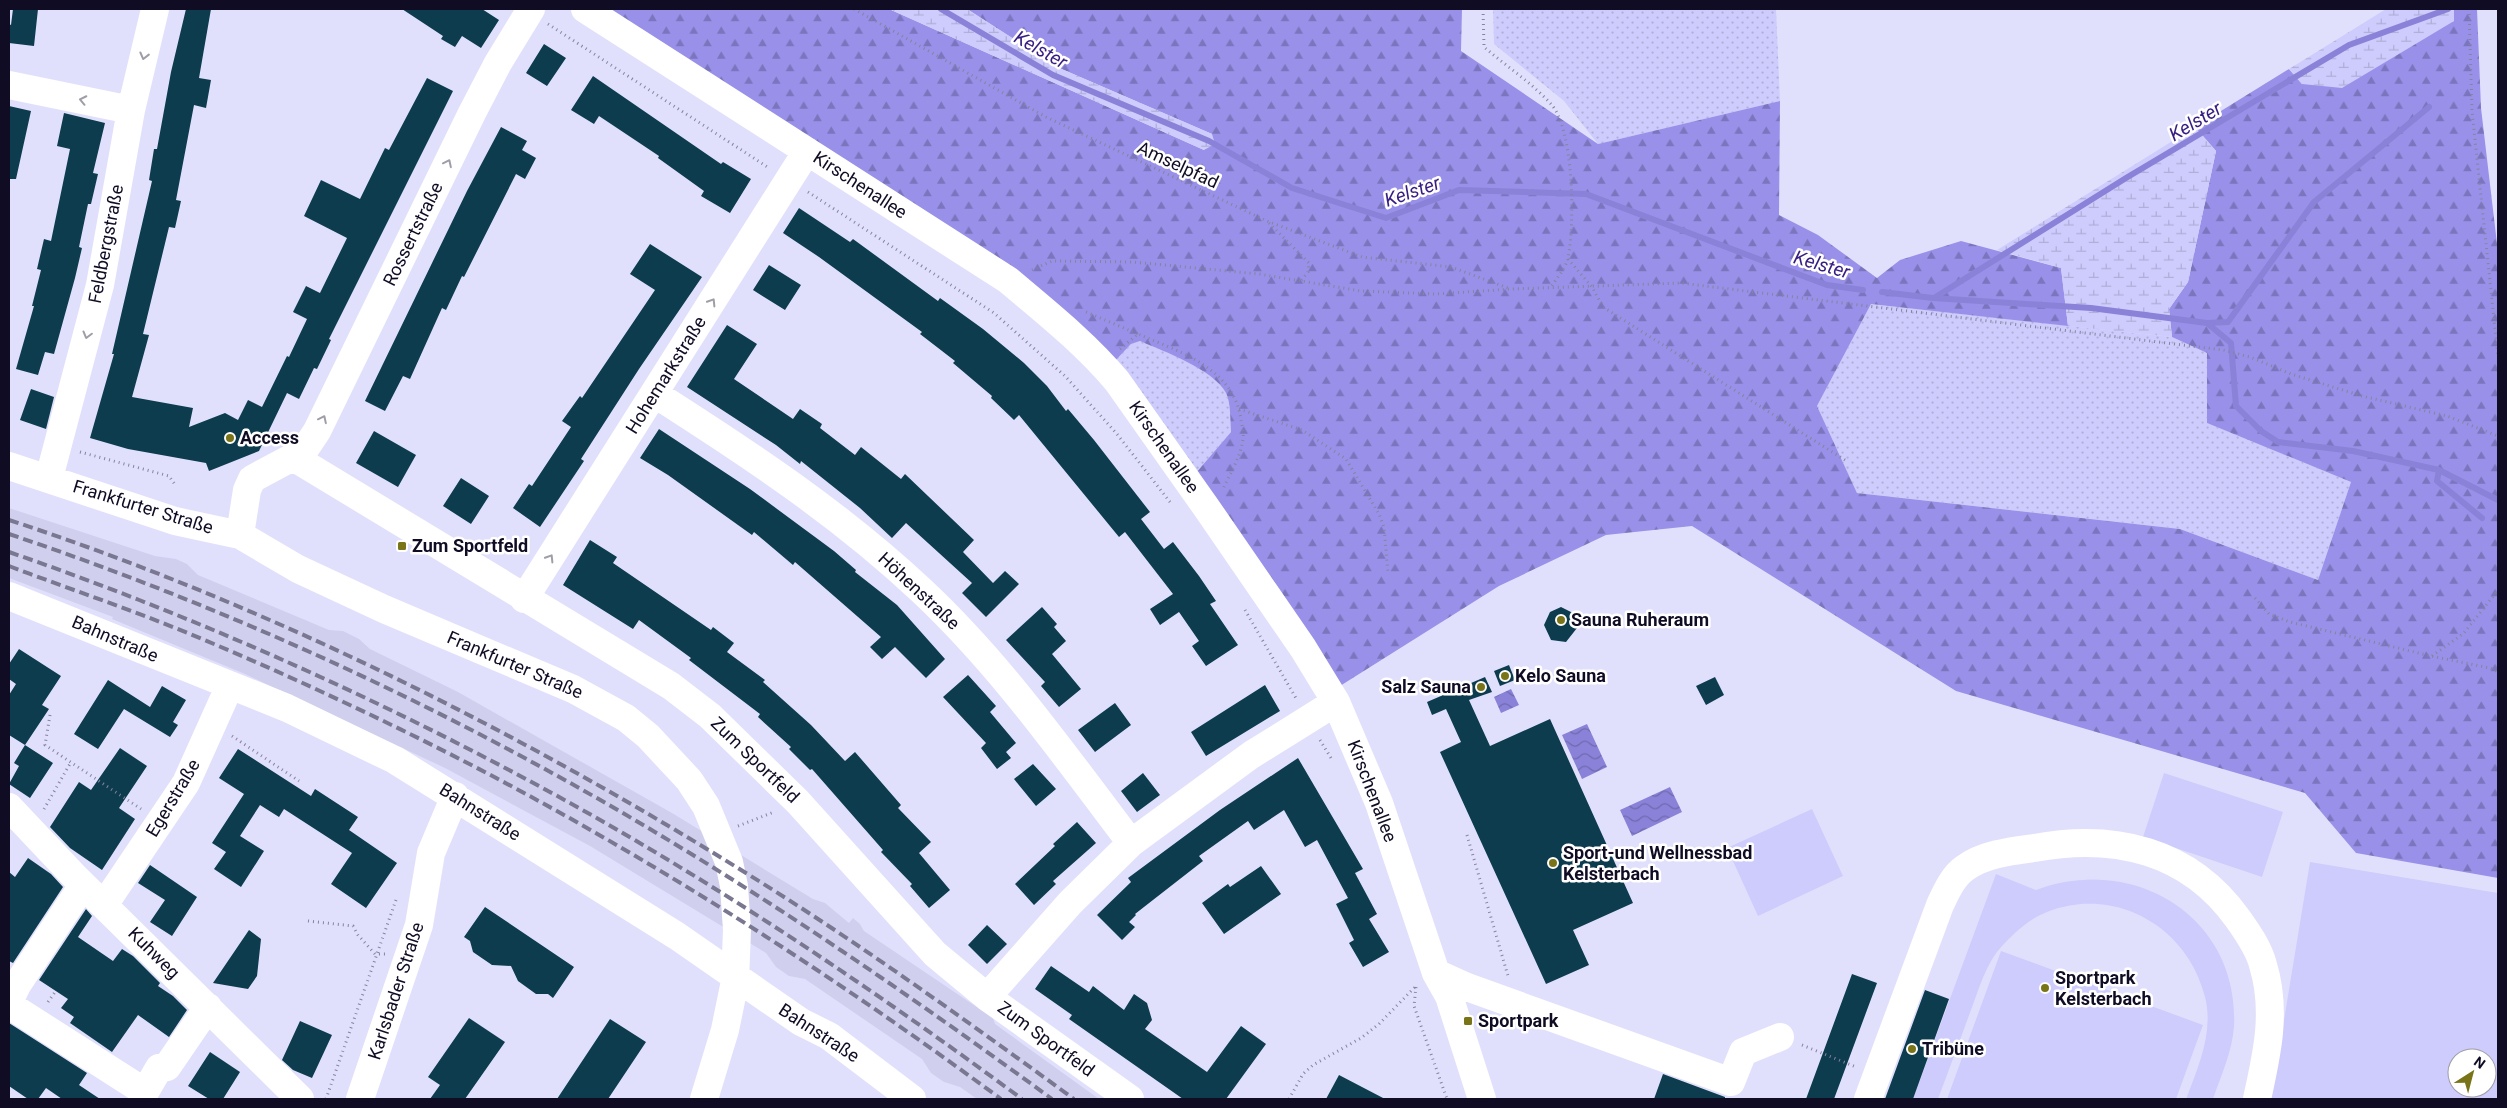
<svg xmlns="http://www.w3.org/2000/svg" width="2507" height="1108" font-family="Roboto,sans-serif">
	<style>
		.built { fill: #d0cfee }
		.green { fill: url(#green-dots) }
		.forest { fill: url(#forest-firs) }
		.wetland { fill: url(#wetland-marsh) }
		.pitch { fill: #ceccfc; fill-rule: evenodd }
		.water { fill: url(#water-waves) }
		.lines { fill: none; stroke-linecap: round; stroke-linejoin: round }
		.stream { stroke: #8a82d8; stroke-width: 6 }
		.building { fill: #0c3c4d }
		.path { stroke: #86839e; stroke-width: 3; stroke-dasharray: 1 4; stroke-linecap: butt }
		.minor { stroke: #fff; stroke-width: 28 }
		.rail { stroke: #7a7791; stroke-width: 4; stroke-dasharray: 10 5; stroke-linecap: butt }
		.oneway { stroke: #9f9ea7 }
		.poi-dot { fill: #797418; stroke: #fff; stroke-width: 2 }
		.labels { text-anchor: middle; stroke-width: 5; stroke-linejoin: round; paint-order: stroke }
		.street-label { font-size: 18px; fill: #100c24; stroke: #fff }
		.poi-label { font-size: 18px; font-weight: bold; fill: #100c24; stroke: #fff; text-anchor: start }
		.water-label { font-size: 19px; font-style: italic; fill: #371c81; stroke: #fff }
	</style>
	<defs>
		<pattern id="green-dots" width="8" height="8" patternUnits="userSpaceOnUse" patternTransform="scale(1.25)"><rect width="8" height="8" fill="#ceccfc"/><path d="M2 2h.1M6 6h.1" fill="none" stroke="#b0aed8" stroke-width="1.8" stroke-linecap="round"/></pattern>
		<pattern id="forest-firs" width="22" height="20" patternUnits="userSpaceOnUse" patternTransform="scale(1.25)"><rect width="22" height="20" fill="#9991e9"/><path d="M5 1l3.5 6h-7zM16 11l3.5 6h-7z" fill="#7b75bd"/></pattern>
		<pattern id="wetland-marsh" width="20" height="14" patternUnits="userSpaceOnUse" patternTransform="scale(1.25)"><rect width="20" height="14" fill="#ceccfc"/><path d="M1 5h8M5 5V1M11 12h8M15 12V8" fill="none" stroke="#b0aed8"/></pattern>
		<pattern id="water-waves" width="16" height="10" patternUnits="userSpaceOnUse" patternTransform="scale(1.25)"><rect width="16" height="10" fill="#8a82d8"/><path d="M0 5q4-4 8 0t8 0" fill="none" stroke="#6f69af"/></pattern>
	</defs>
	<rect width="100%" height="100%" fill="#e1e0fc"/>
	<!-- built -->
	<path class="built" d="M9 508 155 556 176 559 187 564 198 575 329 630 343 631 359 639 370 649 458 692 672 813 813 899 825 903 849 923 853 918 860 924 864 931 993 1018 995 1024 1099 1099H977L960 1087 944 1082 931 1073 922 1059 805 979 789 976 776 967 766 953 590 846 445 768 245 674 112 619 113 617 9 578Z"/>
	<!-- green -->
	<path class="green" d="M1493 9H1776L1780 101 1598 144 1564 101 1494 44Z
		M1871 304 2172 337 2207 353V423L2351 482 2318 580 2180 529 1857 493 1817 406Z
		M1140 341C1165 352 1214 369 1226 393 1231 403 1230 421 1231 432L1195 474 1115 361 1131 344Z"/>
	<!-- forest -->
	<path class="forest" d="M610 9H889L1204 150 1212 134 1057 67 967 9H1462L1461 51 1598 144 1780 101 1779 215 1818 235 1877 278 1900 260 1961 241 2061 268 2068 326 1871 304 1817 406 1857 493 2180 529 2318 580 2351 482 2207 423V353L2172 337 2169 309 2188 282 2216 151 2195 127 2289 69 2302 84 2454 21V9H2477L2481 108 2498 252V878L2356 853 2305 793 1956 691 1692 526 1606 535 1499 586 1340 686 1195 474 1231 432C1230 421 1231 403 1226 393 1213 369 1165 352 1140 341L1131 344 1115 361Z"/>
	<!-- wetland -->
	<path class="wetland" d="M889 9H967L1057 67 1212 134 1215 144 1204 150Z
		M2386 9H2454V21L2342 88 2302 84 2289 69Z
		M2195 127 2216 151 2188 282 2169 309 2172 337 2068 326 2061 268 1997 250Z"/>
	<!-- pitch -->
	<path class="pitch" d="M2164 773 2283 812 2262 877 2143 837Z
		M1812 809 1843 876 1758 916 1727 848Z
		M2310 862 2498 893V1099H2271ZM2457 1058H2487V1088H2457Z
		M1996 874 2036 890C2134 853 2240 917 2234 1027 2232 1052 2221 1076 2213 1099H2186C2198 1067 2214 1032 2205 997 2188 927 2115 885 2047 912 2029 919 2015 932 2002 946 1986 963 1979 989 1971 1010 1960 1040 1949 1070 1938 1099H1913Z
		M2001 951 2203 1025 2176 1099H1947Z"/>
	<!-- water -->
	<path class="water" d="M1511 689 1519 705 1501 713 1494 697Z
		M1587 724 1607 767 1582 779 1562 735Z
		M1670 787 1682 812 1632 836 1620 810Z"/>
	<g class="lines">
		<!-- stream -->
		<path class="stream" d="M941 9 1053 75 1209 141 1292 188 1386 218 1459 190 1586 194 1827 285 1863 290
			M1882 292 1933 298 2091 308 2207 323 2231 343 2236 406 2261 431 2278 442 2353 451 2439 470 2498 500
			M1934 298 2126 178 2349 45 2448 9
			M2207 323 2228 322 2314 202 2429 107
			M2439 470 2437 481 2482 518"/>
	</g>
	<!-- building -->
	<path class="building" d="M13 9H38L34 46 9 43V24L11 25Z
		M186 9H211L199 78 211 80 206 108 194 105 176 200 181 201 175 228 169 227 143 334 149 335 132 397 193 408 189 427 225 413 238 420 248 400 262 407 287 356 289 357 307 319 293 312 306 286 320 293 347 238 304 216 321 180 360 199 385 148 389 150 427 78 453 91 329 339 331 340 317 369 314 368 299 399 287 393 259 451 209 471 206 463 128 449 90 438 114 354H112L152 181 149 180 154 149H157L171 72Z
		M402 9H482L499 20 481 48 462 36 455 47 441 39 443 36Z
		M544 44 566 58 547 86 526 73Z
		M593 76 721 164 723 162 751 179 730 213 701 196 704 191 658 158 659 156 599 116 594 124 571 110Z
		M9 106 31 111 16 179H9Z
		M64 113 105 123 93 173 98 174 91 204H88L79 247 82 248 75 278 54 354 45 352 38 375 16 369 34 306H32L41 270 37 269 44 239 51 241 70 149 57 146Z
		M501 127 527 141 522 150 536 158 525 179 516 174 464 277 462 276 446 310 442 308 410 379 403 376 385 411 365 401 467 191Z
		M799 208 850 242 853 239 938 301 940 298 983 329 1024 363 1047 386 1066 411 1068 409 1094 440 1150 512 1141 519 1164 549 1173 542 1199 576 1216 601 1210 604 1238 645 1206 666 1192 646 1199 641 1179 612 1160 625 1150 609 1173 594 1125 532 1119 537 1019 415 1014 420 991 398 992 396 953 363 955 361 920 334 922 332 819 257 783 233Z
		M650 244 702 277 639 369 581 459 584 461 540 527 513 508 529 484 532 486 571 427 562 421 580 396 582 398 655 290 630 274Z
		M769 265 801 285 785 310 753 290Z
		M727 325 757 344 734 379 793 419 800 409 822 424 820 428 855 455 861 447 901 479 905 474 974 540 963 552 993 583 1005 571 1019 584 986 617 962 593 972 583 906 523 892 538 860 508 801 461 800 464 776 445 687 387Z
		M31 389 54 397 46 429 20 420Z
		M659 429 750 489 834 551 856 570 855 572 897 605 945 659 926 678 895 647 882 659 870 647 881 637 795 562 793 565 754 532 752 535 668 475 640 458Z
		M374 431 416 455 398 487 356 463Z
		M461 478 489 496 471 524 443 506Z
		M590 540 617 557 613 563 711 630 713 627 734 643 727 652 765 680 763 682 811 725 845 761 855 752 901 805 898 808 931 842 919 853 950 890 929 908 910 886 912 884 881 852 883 850 812 769 810 770 789 749 791 747 758 717 760 714 689 660 691 658 639 620 633 629 563 585Z
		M1042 607 1057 624 1054 627 1066 641 1052 654 1081 689 1059 707 1041 686 1045 682 1006 640Z
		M1561 607 1575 614 1577 628 1566 642 1551 640 1544 625 1550 612Z
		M19 649 61 676 42 705 49 709 25 745 9 735V695L16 684 9 679V664Z
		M1509 665 1515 680 1500 686 1494 671Z
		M968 675 996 706 990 712 1016 743 1006 752 1011 758 997 769 981 748 986 743 943 697Z
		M1485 677 1492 692 1469 700 1490 746 1550 719 1633 903 1573 930 1589 965 1546 984 1440 752 1461 742 1446 709 1432 715 1427 702Z
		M1715 677 1724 695 1706 705 1696 686Z
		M108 680 150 707 162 686 186 700 173 722 178 725 170 737 124 709 98 749 74 734Z
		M1265 685 1280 711 1206 756 1191 732Z
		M1115 703 1131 725 1095 752 1078 730Z
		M25 745 53 763 30 798 9 784 19 766 14 763Z
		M120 748 147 766 119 808 135 819 102 870 70 848 50 827 79 782 91 790Z
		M238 749 311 796 315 789 358 817 349 830 397 863 366 908 331 884 352 853 284 809 279 817 260 805 240 836 264 851 241 887 214 869 226 852 212 843 244 794 219 778Z
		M1298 758 1363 869 1355 873 1377 914 1369 919 1389 952 1363 967 1349 943 1354 940 1336 904 1348 898 1317 840 1305 847 1284 810 1254 830 1248 821 1199 856 1203 861 1135 914 1136 915 1129 922 1135 927 1122 940 1097 915 1131 882 1128 878 1220 810Z
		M1033 764 1056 789 1036 806 1014 779Z
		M1143 773 1160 795 1137 812 1121 791Z
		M1077 822 1096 843 1053 881 1056 884 1034 905 1015 884 1055 846 1053 844Z
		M28 858 51 874 63 887 13 963 9 961V872L15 877Z
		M150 865 197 897 172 936 150 922 165 900 138 883Z
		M1261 866 1281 894 1224 934 1202 903 1228 884 1230 887Z
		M485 907 574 967 553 998 548 994H536L518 981 511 966 492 965 473 952 470 941 464 937Z
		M86 909 92 916 78 937 113 961 122 949 133 956 160 983 158 986 173 996 187 1010 169 1037 138 1015 112 1052 70 1023 74 1017 61 1008 68 999 39 980Z
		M987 925 1007 944 987 964 968 945Z
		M249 930 261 939 257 976 248 989 213 983Z
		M1051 966 1089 992 1093 986 1124 1010 1134 994 1147 1003 1152 1020 1145 1029 1207 1072 1241 1026 1266 1044 1226 1099H1183L1069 1019 1072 1015 1035 989Z
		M1852 974 1877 983 1834 1099H1806Z
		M1925 990 1949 999 1913 1099H1885Z
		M469 1018 505 1042 465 1099H430L440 1085 428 1077Z
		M610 1019 646 1042 608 1099H557Z
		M300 1021 332 1035 312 1078 293 1070 282 1060Z
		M9 1023 87 1073 79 1085 100 1099H62L46 1088 38 1099H28L9 1086Z
		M210 1052 240 1072 223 1099H209L188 1086Z
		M1663 1074 1725 1097V1099H1654Z
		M1339 1075 1385 1099H1326Z"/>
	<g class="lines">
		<!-- path -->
		<path class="path" d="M854 9 1046 117 1267 221 1362 257 1451 267 1508 288
			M1483 9 1484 47C1506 66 1532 83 1551 104 1574 129 1575 225 1568 258 1566 268 1556 279 1551 287
			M2469 9 2472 111 2498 357
			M548 24 769 168
			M808 192 994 313 1065 376 1117 434 1170 502
			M1269 223 1309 263 1308 272 1301 281
			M1568 259 1592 287 1603 307 1845 460
			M1032 270 1052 261 1133 262 1259 274 1361 291 1436 294 1511 289 1681 283 2223 350 2250 357 2291 374 2362 396 2447 416 2498 436
			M1086 312 1138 334
			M1120 349 1138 334C1180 352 1234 368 1241 420 1242 426 1244 433 1243 439 1241 456 1230 474 1223 489
			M1239 409 1302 430 1346 459 1379 514 1384 527 1388 573
			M80 452 169 476 176 486
			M2255 598 2269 614 2290 622 2431 656 2490 668 2498 672
			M1245 610 1297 700
			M2432 656 2464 633 2498 590
			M50 715 45 745 141 809
			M232 736 299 781
			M1320 740 1331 758
			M44 809 71 762
			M738 826 774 812
			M1467 835 1508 976
			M308 921 353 926 358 935 375 954H385
			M1416 987 1414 1006 1447 1099
			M48 1002 55 992
			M1802 1045 1856 1067
			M326 1099 397 897
			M1289 1099 1303 1074 1313 1065 1361 1038 1379 1024 1415 987"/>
		<!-- minor -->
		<path class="minor" d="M585 9 1008 280C1046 312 1085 343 1117 381L1206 507 1303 648 1336 702 1379 803 1436 973 1449 996 1482 1099
			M9 85 131 110
			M655 394C749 454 840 514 922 591 1002 666 1065 756 1131 843
			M293 457 671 686 710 716 798 802 935 954 987 997 1130 1099
			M9 466 175 521 240 535 298 569 384 609 573 689 626 718 648 736 689 780 706 806 729 862 734 886 737 930 735 981 725 1030 704 1099
			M49 478 100 285 131 110 155 9
			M240 535 247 490 252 479 293 457 307 446 317 431 472 113 498 63 531 9
			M9 596 287 708 395 760 677 936 801 1022 829 1036 912 1099
			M524 599 807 151
			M9 807 76 878 300 1099
			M104 905 186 783 230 685
			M1436 973 1467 987 1731 1082 1743 1052 1780 1037
			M987 997 1070 903 1131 843 1251 755 1336 702
			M9 1002 17 985 83 885
			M9 1005 145 1092 159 1068 167 1067 208 1007
			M360 1099 419 925 431 853 455 796
			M1868 1099 1940 905C1946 892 1953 876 1965 868 1984 854 2012 851 2034 848 2114 833 2189 850 2238 919 2248 933 2259 949 2263 965 2277 1011 2267 1054 2257 1099"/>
		<!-- rail -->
		<path class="rail" d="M9 520C274 607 526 735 762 883 869 950 972 1025 1074 1099
			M9 534C235 610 455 712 660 835 795 916 925 1006 1052 1099
			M9 552C203 619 391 704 570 803 728 891 877 992 1022 1099
			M9 566C69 589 130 609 190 634 265 665 339 699 412 735 619 837 815 962 1001 1099"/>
	</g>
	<!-- one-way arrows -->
	<defs><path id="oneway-chevron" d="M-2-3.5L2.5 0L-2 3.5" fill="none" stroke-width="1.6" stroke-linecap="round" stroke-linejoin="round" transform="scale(1.25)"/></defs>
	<g class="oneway">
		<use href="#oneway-chevron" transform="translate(144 56) rotate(104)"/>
		<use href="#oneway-chevron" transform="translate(83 100) rotate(-168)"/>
		<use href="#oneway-chevron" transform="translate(448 163) rotate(-64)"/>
		<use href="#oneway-chevron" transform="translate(712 302) rotate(-58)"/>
		<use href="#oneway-chevron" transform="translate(87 335) rotate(105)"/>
		<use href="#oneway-chevron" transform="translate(323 419) rotate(-64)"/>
		<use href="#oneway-chevron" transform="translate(550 558) rotate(-58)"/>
	</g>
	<!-- markers -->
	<g class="poi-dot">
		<circle cx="230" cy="438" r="5"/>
		<rect x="397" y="541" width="10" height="10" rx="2.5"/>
		<circle cx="1561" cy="620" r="5"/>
		<circle cx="1505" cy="676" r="5"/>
		<circle cx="1481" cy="687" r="5"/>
		<circle cx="1553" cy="863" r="5"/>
		<circle cx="2045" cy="988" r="5"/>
		<rect x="1463" y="1016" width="10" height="10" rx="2.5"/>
		<circle cx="1912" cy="1049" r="5"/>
	</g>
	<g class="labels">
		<!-- street labels -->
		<g class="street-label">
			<text transform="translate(1178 165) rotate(25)" y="6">Amselpfad</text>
			<text transform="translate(860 185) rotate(33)" y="6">Kirschenallee</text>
			<text transform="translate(413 234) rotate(-64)" y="6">Rossertstraße</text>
			<text transform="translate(106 244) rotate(-79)" y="6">Feldbergstraße</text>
			<text transform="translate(666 375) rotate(-58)" y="6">Hohemarkstraße</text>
			<text transform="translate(1164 447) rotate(55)" y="6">Kirschenallee</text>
			<text transform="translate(143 507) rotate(17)" y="6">Frankfurter Straße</text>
			<text transform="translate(919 591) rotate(43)" y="6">Höhenstraße</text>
			<text transform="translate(115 639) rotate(23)" y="6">Bahnstraße</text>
			<text transform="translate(515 665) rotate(23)" y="6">Frankfurter Straße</text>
			<text transform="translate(755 760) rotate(44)" y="6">Zum Sportfeld</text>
			<text transform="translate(1372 791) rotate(69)" y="6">Kirschenallee</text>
			<text transform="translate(173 798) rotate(-59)" y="6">Egerstraße</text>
			<text transform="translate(480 812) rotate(32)" y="6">Bahnstraße</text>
			<text transform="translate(154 953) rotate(45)" y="6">Kuhweg</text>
			<text transform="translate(396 991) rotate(-72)" y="6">Karlsbader Straße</text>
			<text transform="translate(819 1033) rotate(33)" y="6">Bahnstraße</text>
			<text transform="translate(1046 1039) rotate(36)" y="6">Zum Sportfeld</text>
		</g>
		<!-- poi labels -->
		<g class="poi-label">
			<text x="240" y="444">Access</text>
			<text x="412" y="552">Zum Sportfeld</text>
			<text x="1571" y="626">Sauna Ruheraum</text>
			<text x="1515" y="682">Kelo Sauna</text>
			<text x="1471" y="693" text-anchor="end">Salz Sauna</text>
			<text x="1563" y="859">Sport-und Wellnessbad<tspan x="1563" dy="21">Kelsterbach</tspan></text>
			<text x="2055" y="984">Sportpark<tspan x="2055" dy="21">Kelsterbach</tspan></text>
			<text x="1478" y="1027">Sportpark</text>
			<text x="1922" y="1055">Tribüne</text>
		</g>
		<!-- water labels -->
		<g class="water-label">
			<text transform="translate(1041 49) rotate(29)" y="7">Kelster</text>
			<text transform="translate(2195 121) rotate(-31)" y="7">Kelster</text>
			<text transform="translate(1412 191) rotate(-19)" y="7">Kelster</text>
			<text transform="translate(1822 264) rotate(16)" y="7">Kelster</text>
		</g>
	</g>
	<!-- border -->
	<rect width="2507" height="1108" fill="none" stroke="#100c24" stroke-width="20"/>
	<!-- north arrow -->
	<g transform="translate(2472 1073) rotate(36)"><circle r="24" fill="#ffffff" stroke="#9f9ea7"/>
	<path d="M0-4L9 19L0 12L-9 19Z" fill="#797418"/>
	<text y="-8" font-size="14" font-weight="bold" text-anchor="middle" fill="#100c24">N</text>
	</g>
</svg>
